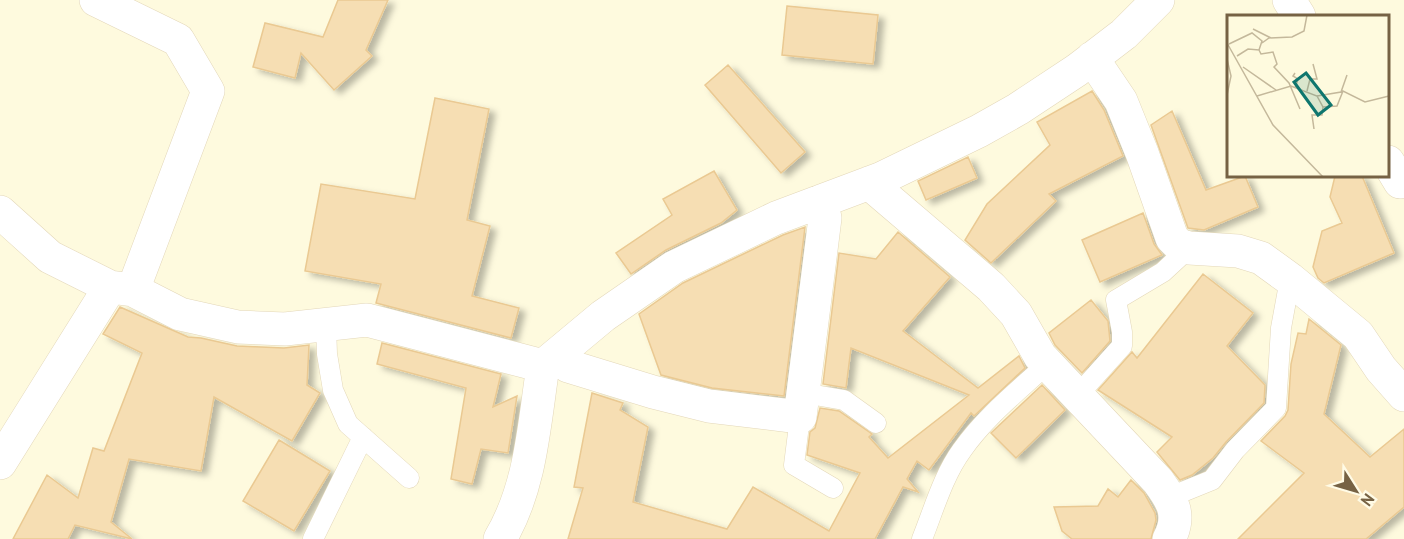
<svg xmlns="http://www.w3.org/2000/svg" width="1404" height="539" font-family="'PT Sans',sans-serif">
	<style>
		.building { fill: #f6deb3; stroke: #eac992; stroke-width: 1.5; filter: url(#shadow) }
		.lines { fill: none; stroke-linecap: round; stroke-linejoin: round }
		.lane-casing { stroke: #e3d7b9; stroke-width: 21 }
		.street-casing { stroke: #e3d7b9; stroke-width: 34 }
		.lane { stroke: #fff; stroke-width: 20 }
		.street { stroke: #fff; stroke-width: 33 }
		.inset-road { fill: none; stroke: #c4b89b; stroke-width: 1.5 }
		.view { fill: #0f766e; fill-opacity: 0.15; stroke: #0f766e; stroke-width: 3 }
		.inset-edge { fill: none; stroke: #766244; stroke-width: 3 }
	</style>
	<defs>
		<filter id="shadow"><feDropShadow dx="6" dy="4" stdDeviation="3" flood-color="#0004"/></filter>
	</defs>
	<rect width="100%" height="100%" fill="#fefade"/>
	<!-- building -->
	<path class="building" d="M338 0H388L366 50 372 56 334 90 301 53 295 78 253 67 265 23 323 37Z
		M787 6 878 15 873 64 782 55Z
		M728 65 805 152 781 173 705 85Z
		M1092 91 1104 110 1123 156 1049 194 1056 201 991 263 965 240 987 204 1050 145 1037 122Z
		M435 98 489 109 467 220 490 226 472 296 519 308 511 338 376 303 381 284 305 271 321 184 415 199Z
		M1172 111 1206 190 1245 176 1258 207 1204 230 1188 228 1151 125Z
		M968 157 977 178 926 200 918 181Z
		M714 171 737 210 721 223 666 250 631 274 616 253 672 215 663 199Z
		M1335 176H1362L1394 253 1324 283 1318 278 1313 267 1322 231 1342 223 1330 197Z
		M1143 213 1154 244 1162 255 1100 282 1082 240Z
		M805 227 784 396 712 388 661 375 639 314 683 283 783 235Z
		M898 232 950 277 903 331 978 388 1019 356 1025 368 974 416 971 413 929 470 917 461 907 479 918 492 903 487 875 539H568L583 488 574 487 592 393 623 403 620 410 648 427 633 502 727 529 753 487 829 531 860 473 807 455 810 432 815 428 820 408 839 411 872 434 869 437 888 458 969 395 851 348 846 388 823 384 839 253 876 259Z
		M1203 274 1253 313 1227 346 1265 385 1264 403 1226 442 1213 458 1192 475 1180 480 1157 452 1172 437 1098 390 1132 352 1137 358Z
		M1091 300 1108 321 1110 341 1082 373 1055 345 1049 333Z
		M120 307 188 337 201 338 237 346 284 348 309 345 307 385 320 393 292 441 214 397 201 471 129 459 111 522 132 539 75 525 68 539H13L47 475 78 498 93 448 104 451 142 353 103 334Z
		M1309 319 1341 345 1324 414 1370 457 1404 429V507L1366 539H1238L1304 473 1261 441 1285 416 1288 410 1291 364 1298 333 1306 334Z
		M382 343 501 374 493 407 517 396 508 453 481 449 472 484 451 479 466 388 377 364Z
		M1042 385 1065 410 1016 458 991 433Z
		M279 440 330 471 294 531 243 501Z
		M1131 480 1144 493 1155 513 1156 520 1151 539H1072L1062 531 1054 507 1098 506 1108 489 1118 497Z"/>
	<g class="lines">
		<!-- lane casing -->
		<g class="lane-casing">
			<path id="lane" d="M326 325 327 354 333 390 348 424 409 478
				M803 393 844 400 876 423
				M1077 396 1122 346V332L1116 300 1163 272 1189 248
				M800 417 794 465 833 488
				M1170 497 1212 480 1235 450 1276 408 1281 328 1290 279
				M313 539 363 437
				M922 539C934 509 943 476 962 450 985 417 1018 391 1047 364"/>
		</g>
		<!-- street casing -->
		<g class="street-casing">
			<path id="street" d="M96 0 178 40 208 91 133 290
				M1289 0 1299 16
				M1092 58 1121 101 1142 153 1172 238 1179 245 1189 248 1238 251 1261 258 1290 279 1358 335 1381 369 1404 395
				M1388 162 1400 182 1404 179
				M869 183 991 287 1016 314 1040 356 1158 481C1172 500 1182 515 1169 539
				M0 212 50 257 110 287
				M557 357 568 366 653 392 709 406 800 417 825 218 821 201
				M0 463 110 287 133 290 180 314 238 327 285 329 367 320 543 366 603 316 674 267 776 218 880 179 979 131 1018 109 1077 70 1124 34 1158 0
				M500 539C531 487 534 425 543 366"/>
		</g>
		<!-- lane -->
		<use href="#lane" class="lane"/>
		<!-- street -->
		<use href="#street" class="street"/>
	</g>
	<!-- overview -->
	<g transform="translate(1227 15)">
		<rect width="162" height="162" fill="#fefade"/>
		<path class="inset-road" d="M26 14 44 23M0 28 46 110 96 162M35 28 42 23 65 22 77 16 80 0M2 29 25 18 35 26 32 35 21 34 10 41M32 35 34 39 46 37 50 49 47 52 62 68 73 94M0 44 4 61 0 80M16 52 49 75M68 58 66 61 71 64 68 73M80 76 83 64H90L86 49M30 81 64 71 90 81 96 92 110 91 116 76 138 87 162 81M90 81 114 77 120 60M87 114 85 100H95L96 92"/>
		<path class="view" d="M79 58 104 90 91 100 67 67Z"/>
		<rect width="162" height="162" class="inset-edge"/>
	</g>
	<!-- north arrow -->
	<g transform="translate(1356 491) rotate(127)" stroke="#fffbe6" stroke-width="4.5" paint-order="stroke">
	<path d="M0-4.5L10 22L0 15L-10 22Z" fill="#766244"/>
	<text y="-9" font-size="16" font-weight="bold" text-anchor="middle" fill="#766244">N</text>
	</g>
</svg>
